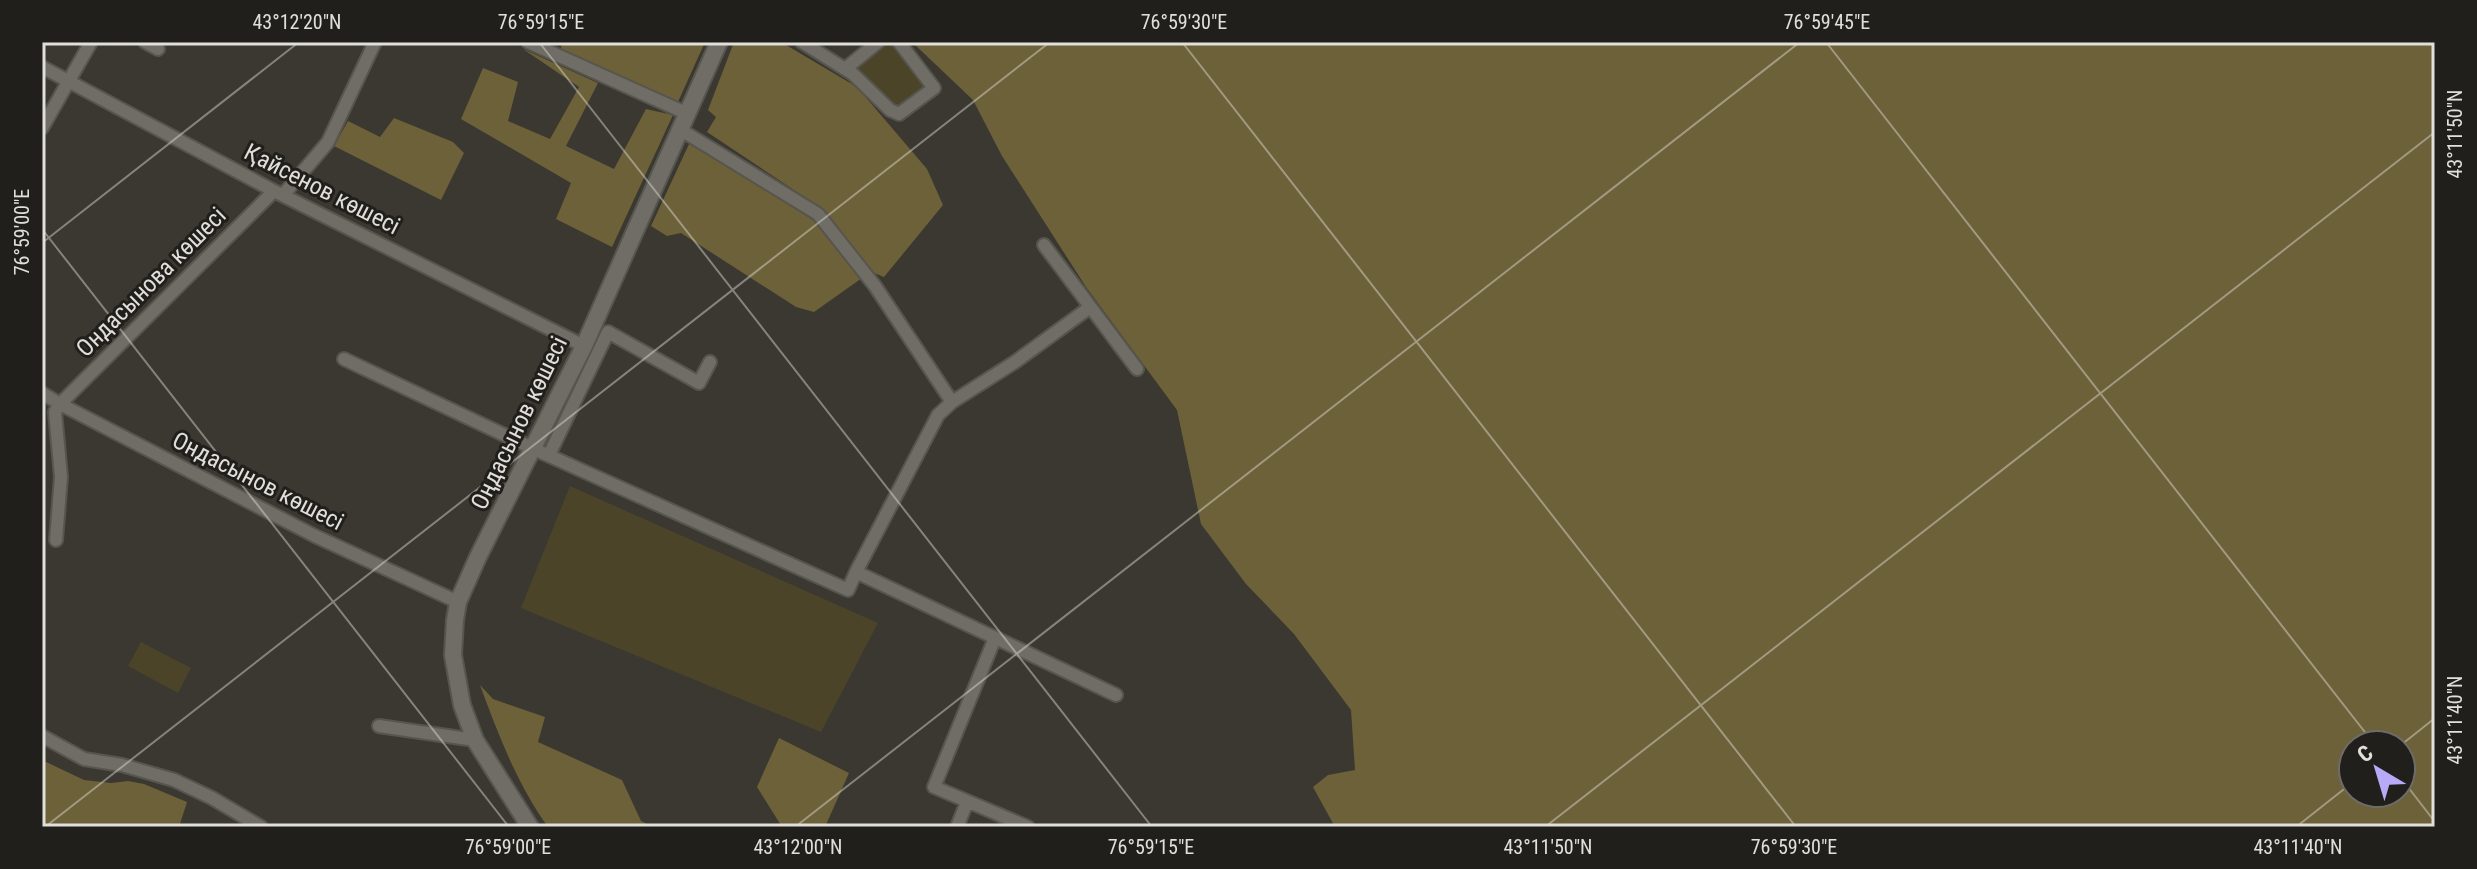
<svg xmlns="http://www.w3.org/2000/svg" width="2477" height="869" font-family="'Roboto Condensed',sans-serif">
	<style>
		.green { fill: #4b4429 }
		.forest { fill: #6d6139; fill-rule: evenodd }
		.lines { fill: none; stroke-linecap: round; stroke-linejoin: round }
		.street-casing { stroke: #56554e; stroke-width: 16 }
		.secondary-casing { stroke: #56554e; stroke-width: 20 }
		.street { stroke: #6f6d65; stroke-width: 12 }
		.secondary { stroke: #6f6d65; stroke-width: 16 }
		.ticks { fill: none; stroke: #e0dfda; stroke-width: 2; stroke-opacity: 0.45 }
		.labels { text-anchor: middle; stroke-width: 6; stroke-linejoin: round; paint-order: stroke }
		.street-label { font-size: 24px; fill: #e0dfda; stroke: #201f1c }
		.neatline { fill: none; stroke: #e0dfda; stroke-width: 3 }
		.ticks-label { font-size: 20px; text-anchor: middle; fill: #e0dfda }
	</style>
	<rect width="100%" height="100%" fill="#3a3830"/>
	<!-- green -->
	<path class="green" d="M883 42 895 44 927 86 897 108 857 73 856 68Z
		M570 486 878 623 821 732 521 608Z
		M141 642 191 668 178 693 128 666Z"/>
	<!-- forest -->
	<path class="forest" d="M563 42H705L678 102 560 50Z
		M734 42H781L857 87 927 169 943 205 884 277 874 273 818 206 707 132 716 117 708 110Z
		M912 42H2435V827H1335L1313 787 1328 775 1355 770 1351 710 1294 634 1246 584 1201 524 1177 410 1086 287 1002 156 973 100ZM2353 745H2401V793H2353Z
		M523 49 598 83 566 146 614 169 646 109 673 115 612 247 556 219 571 183 461 119 483 68 518 82 508 121 550 139 579 87Z
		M394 118 453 142 464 153 441 200 334 146 348 121 380 137Z
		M690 142 815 221 862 278 814 312 796 307 681 233 667 236 651 226Z
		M480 685 493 699 545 717 538 742 622 780 641 821 653 827H548C517 784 498 734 480 685Z
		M779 738 849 773 825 827H782L757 787Z
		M42 760 84 780 111 783 128 781 144 784 187 802 179 827H42Z"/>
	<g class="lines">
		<!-- street casing -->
		<g class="street-casing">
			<path id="street" d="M145 42 158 49
				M528 42 688 114
				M802 42 853 74 890 110 899 114 934 88 899 42
				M42 67 274 191 584 346
				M845 69 878 42
				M42 128 91 42
				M681 130 818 214 875 286 952 402
				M283 195 328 142 375 42
				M1044 245 1137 369
				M344 359 534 449 848 590 856 572 1116 695
				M42 393 60 404 315 536 458 602
				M549 455 608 332 699 383 710 362
				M56 540 61 477 55 412 60 404 274 191
				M856 572 938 415 952 402 1015 362 1089 308
				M995 638 934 787 1028 827
				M379 726 475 740
				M42 736 84 759 122 765 174 780 212 798 261 827
				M957 827 967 802"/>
		</g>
		<!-- secondary casing -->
		<g class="secondary-casing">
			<path id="secondary" d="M530 827 475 740 462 705 453 655 455 620 458 602 478 557 584 346 719 42"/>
		</g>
		<!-- street -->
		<use href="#street" class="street"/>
		<!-- secondary -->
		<use href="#secondary" class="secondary"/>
	</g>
	<!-- ticks -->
	<path class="ticks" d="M539 42 1152 827M1182 42 1796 827M1826 42 2375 745M42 229 509 827M42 243 299 42M2401 745 2435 718M2401 778 2435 822M45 827 1050 42M795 827 1800 42M1545 827 2435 132M2296 827 2353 782"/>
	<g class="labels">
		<!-- street labels -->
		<g class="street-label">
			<text transform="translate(322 189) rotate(27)" y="8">Қайсенов көшесі</text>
			<text transform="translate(151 282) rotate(-45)" y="8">Ондасынова көшесі</text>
			<text transform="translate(519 423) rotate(-64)" y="8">Оңдасынов көшесі</text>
			<text transform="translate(258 481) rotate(27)" y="8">Ондасынов көшесі</text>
		</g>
	</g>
	<!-- border -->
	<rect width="2477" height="869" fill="none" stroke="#201f1c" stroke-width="88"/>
	<!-- north arrow -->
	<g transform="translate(2377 769) rotate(322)"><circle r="38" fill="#201f1c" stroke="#6d6c68" stroke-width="2"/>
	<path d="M0-6L14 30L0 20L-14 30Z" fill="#b7abf7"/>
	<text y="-12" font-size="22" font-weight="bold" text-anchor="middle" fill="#e0dfda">С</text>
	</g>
	<rect x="44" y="44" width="2389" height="781" class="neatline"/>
	<g class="ticks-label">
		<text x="297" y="29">43°12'20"N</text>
		<text x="541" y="29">76°59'15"E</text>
		<text x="1184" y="29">76°59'30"E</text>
		<text x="1827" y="29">76°59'45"E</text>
		<text transform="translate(2455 134) rotate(-90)" y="7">43°11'50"N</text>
		<text transform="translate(22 232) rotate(-90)" y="7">76°59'00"E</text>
		<text transform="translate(2455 720) rotate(-90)" y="7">43°11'40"N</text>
		<text x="508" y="854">76°59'00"E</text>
		<text x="798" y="854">43°12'00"N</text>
		<text x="1151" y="854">76°59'15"E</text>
		<text x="1548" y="854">43°11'50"N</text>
		<text x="1794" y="854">76°59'30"E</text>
		<text x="2298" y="854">43°11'40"N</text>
	</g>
</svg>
